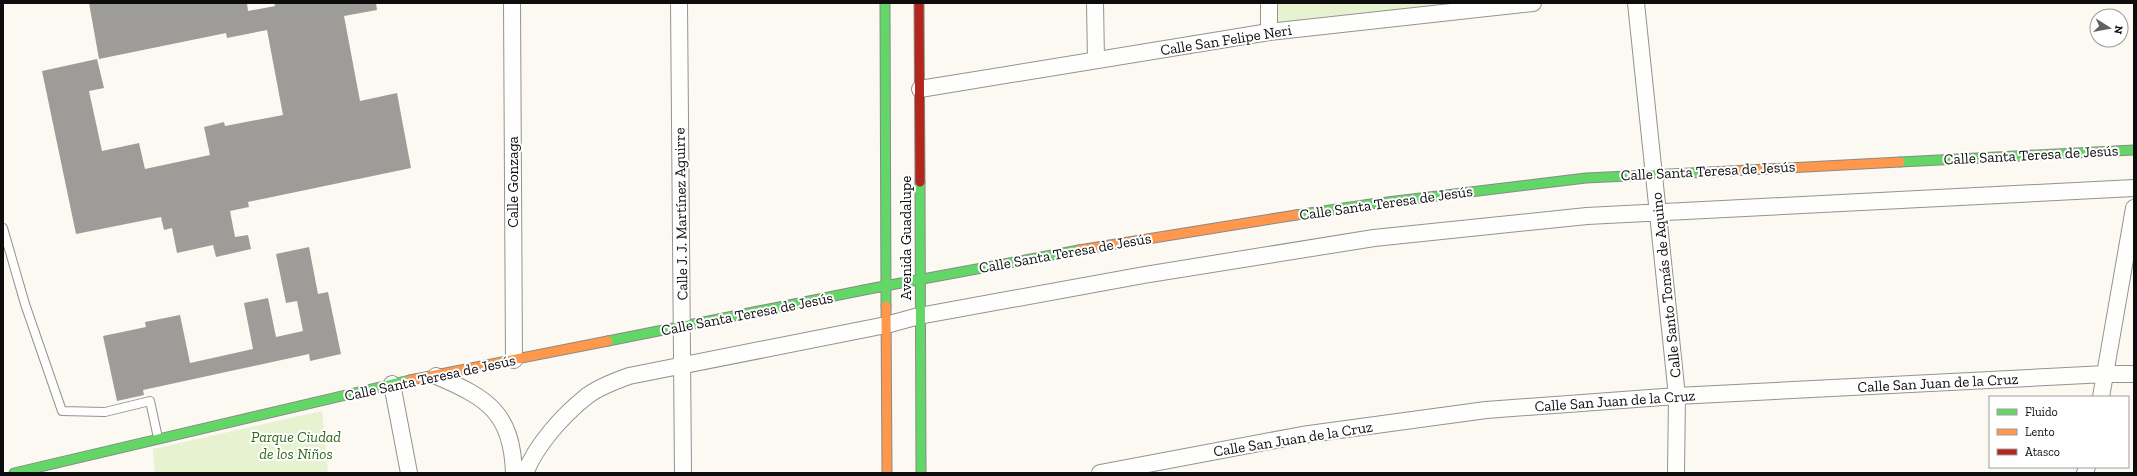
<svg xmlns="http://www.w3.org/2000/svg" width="2137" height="476" font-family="'Zilla Slab',serif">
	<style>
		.green { fill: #e7f2d0 }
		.building { fill: #9e9c98 }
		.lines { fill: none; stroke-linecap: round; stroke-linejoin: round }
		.lane-casing { stroke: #949390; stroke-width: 10 }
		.street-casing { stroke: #949390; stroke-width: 18 }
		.fast-casing { stroke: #8b8a87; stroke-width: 11 }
		.slow-casing { stroke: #8b8a87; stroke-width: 11 }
		.jam-casing { stroke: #8b8a87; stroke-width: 11 }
		.lane { stroke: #fefefd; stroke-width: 8 }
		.street { stroke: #fefefd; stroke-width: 16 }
		.fast { stroke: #63d668; stroke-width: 9 }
		.slow { stroke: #ff974d; stroke-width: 9 }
		.jam { stroke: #b3261e; stroke-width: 9 }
		.labels { text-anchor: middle; stroke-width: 4; stroke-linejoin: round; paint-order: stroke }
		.street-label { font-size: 15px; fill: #0d0d0d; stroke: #fff }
		.park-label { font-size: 15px; font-style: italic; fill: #306919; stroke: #fff }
	</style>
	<rect width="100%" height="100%" fill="#fbf9f2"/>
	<!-- green -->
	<path class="green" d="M1275 3H1477L1276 24Z
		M322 411 328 473H155L153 449Z"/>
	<!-- building -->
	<path class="building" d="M89 3H247L248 11 275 6 274 3H376L377 10 344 16 360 101 397 93 411 168 248 202 249 207 230 211 235 237 248 235 251 249 216 257 213 245 177 253 172 228 164 230 161 217 76 234 42 71 97 59 104 88 89 91 102 151 139 143 145 169 210 155 204 127 224 122 225 126 283 115 267 30 227 38 226 33 99 59Z
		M309 247 318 294 328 292 341 354 310 361 309 354 143 390 144 395 117 401 103 336 146 327 145 322 180 315 190 363 253 349 244 303 268 298 276 337 303 331 297 301 286 303 276 254Z"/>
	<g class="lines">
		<!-- lane casing -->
		<g class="lane-casing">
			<path id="lane" d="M3 228 25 304 62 411 105 412 150 401 158 438"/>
		</g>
		<!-- street casing -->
		<g class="street-casing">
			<path id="street" d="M512 3 514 360
				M679 3 683 473
				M1095 3 1096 60
				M1269 3V32
				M1636 3 1677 396 1676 473
				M920 89 1269 32 1533 3
				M436 376C488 398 512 413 514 473
				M392 384 409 473
				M2101 397 2134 208
				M525 473C537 444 562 416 587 396 599 387 615 381 629 376L886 325 919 316 1144 275 1374 238 1587 216 2134 188
				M1100 473 1302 435 1486 410 1677 396 2106 374H2134
				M2085 473 2087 467"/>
		</g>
		<!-- fast casing -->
		<g class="fast-casing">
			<path id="fast" d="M885 3 886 306
				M1900 162 2134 150
				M920 182 921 473
				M1296 215 1371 204 1586 178 1711 172
				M608 341 874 288 1079 250
				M14 473 410 380"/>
		</g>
		<!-- slow casing -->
		<g class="slow-casing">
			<path id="slow" d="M1711 172 1900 162
				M1079 250 1296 215
				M886 306 887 473
				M410 380 608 341"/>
		</g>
		<!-- jam casing -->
		<g class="jam-casing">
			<path id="jam" d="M919 3 920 182"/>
		</g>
		<!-- lane -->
		<use href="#lane" class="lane"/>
		<!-- street -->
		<use href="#street" class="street"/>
		<!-- fast -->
		<use href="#fast" class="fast"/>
		<!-- slow -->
		<use href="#slow" class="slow"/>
		<!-- jam -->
		<use href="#jam" class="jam"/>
	</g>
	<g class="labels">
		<!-- street labels -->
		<g class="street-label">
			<text transform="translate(1226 40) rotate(-9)" y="5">Calle San Felipe Neri</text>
			<text transform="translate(2031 155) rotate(-3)" y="5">Calle Santa Teresa de Jesús</text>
			<text transform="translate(1708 171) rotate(-3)" y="5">Calle Santa Teresa de Jesús</text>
			<text transform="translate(513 182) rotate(-90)" y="5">Calle Gonzaga</text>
			<text transform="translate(1386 203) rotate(-8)" y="5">Calle Santa Teresa de Jesús</text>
			<text transform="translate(681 214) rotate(-91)" y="5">Calle J. J. Martínez Aguirre</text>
			<text transform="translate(906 238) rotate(-90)" y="5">Avenida Guadalupe</text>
			<text transform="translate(1065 253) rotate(-10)" y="5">Calle Santa Teresa de Jesús</text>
			<text transform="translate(1666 285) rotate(-96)" y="5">Calle Santo Tomás de Aquino</text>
			<text transform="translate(747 314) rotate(-11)" y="5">Calle Santa Teresa de Jesús</text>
			<text transform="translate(430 378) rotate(-12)" y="5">Calle Santa Teresa de Jesús</text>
			<text transform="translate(1938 383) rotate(-3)" y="5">Calle San Juan de la Cruz</text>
			<text transform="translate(1615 401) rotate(-4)" y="5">Calle San Juan de la Cruz</text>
			<text transform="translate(1293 439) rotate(-9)" y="5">Calle San Juan de la Cruz</text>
		</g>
		<!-- park labels -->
		<g class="park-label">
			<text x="296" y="442">Parque Ciudad<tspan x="296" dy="17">de los Niños</tspan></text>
		</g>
	</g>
	<!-- border -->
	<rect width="2137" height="476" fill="none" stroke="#0d0d0d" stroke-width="8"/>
	<!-- legend -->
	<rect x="1989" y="396" width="140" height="72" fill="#ffffff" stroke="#9e9e9e"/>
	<rect x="1997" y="409" width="20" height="6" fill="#63d668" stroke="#9e9e9e"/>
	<text x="2025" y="416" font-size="12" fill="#0d0d0d">Fluido</text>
	<rect x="1997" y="429" width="20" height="6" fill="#ff974d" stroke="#9e9e9e"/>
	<text x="2025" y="436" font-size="12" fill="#0d0d0d">Lento</text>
	<rect x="1997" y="449" width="20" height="6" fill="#b3261e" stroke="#9e9e9e"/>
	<text x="2025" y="456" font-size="12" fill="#0d0d0d">Atasco</text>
	<!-- north arrow -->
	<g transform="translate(2109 28) rotate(101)"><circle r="19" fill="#ffffff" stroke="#9e9e9e"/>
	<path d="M0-3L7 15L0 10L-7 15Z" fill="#60605d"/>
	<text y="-6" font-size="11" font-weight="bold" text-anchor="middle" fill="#0d0d0d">N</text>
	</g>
</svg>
